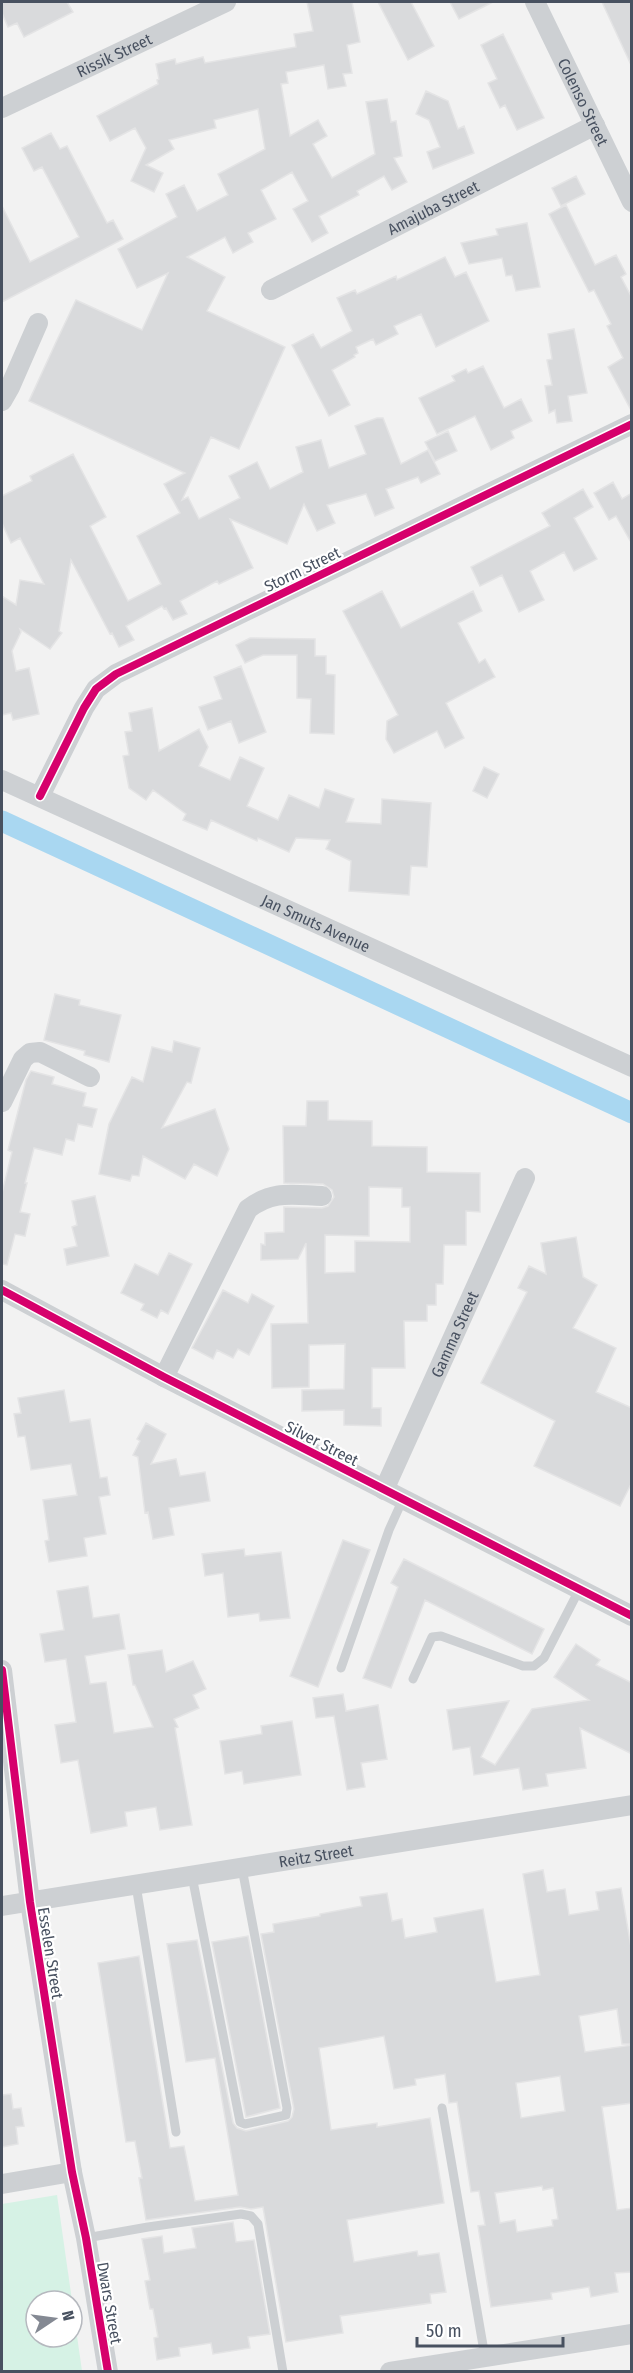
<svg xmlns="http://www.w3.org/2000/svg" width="633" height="2373" font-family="'Fira Sans Condensed',sans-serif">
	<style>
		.green { fill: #d6f2e5; fill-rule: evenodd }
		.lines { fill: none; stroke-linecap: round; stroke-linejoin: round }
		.canal { stroke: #a9d7f1; stroke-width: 21 }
		.building { fill: #d9dadc; stroke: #e4e4e5; stroke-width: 1.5; fill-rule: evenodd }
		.service { stroke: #cdd0d3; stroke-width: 9 }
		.minor { stroke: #cdd0d3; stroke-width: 20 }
		.cycleway-casing { stroke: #fff; stroke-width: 11 }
		.cycleway { stroke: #d6006c; stroke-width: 8 }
		.labels { text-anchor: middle; stroke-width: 4.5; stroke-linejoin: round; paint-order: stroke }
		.street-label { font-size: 16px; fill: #485160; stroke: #fff }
	</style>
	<rect width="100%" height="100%" fill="#f2f2f2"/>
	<!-- green -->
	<path class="green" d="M57 2195 82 2371H2V2204ZM36 2301H72V2337H36Z"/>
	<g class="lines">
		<!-- canal -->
		<path class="canal" d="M2 821 632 1113"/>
	</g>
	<!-- building -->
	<path class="building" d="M2 2H67L73 12 24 37 17 23 8 27 2 13Z
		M307 2H352L360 42 347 45 352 73 343 74 346 86 328 89 324 65 286 72 288 83 281 84 290 136 318 120 327 136 313 144 332 178 375 154 366 102 387 99 391 122 396 121 402 156 394 158 407 182 392 190 384 176 357 191 359 195 319 216 328 233 312 242 293 209 308 201 292 172 261 190 276 219 248 233 253 242 233 253 225 237 187 257 225 277 207 311 285 347 239 449 211 437 182 500 188 497 199 519 240 498 229 476 257 462 270 489 303 472 296 447 321 440 329 468 366 454 355 426 377 418H383L401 464 428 450 440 474 421 483 418 477 386 489 394 508 375 516 366 494 327 505 335 523 317 531 304 504 287 544 230 519 253 568 219 584 217 581 180 601 187 614 173 620 166 608 164 609 162 606 126 626 134 640 119 647 112 633 110 634 71 560 59 631 62 633 50 649 20 629 21 632 12 651 16 671 29 668 39 714 13 720 11 713 2 715V596L16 605 20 580 44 584 20 538 11 543 2 523V496L32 481 30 476 73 454 106 517 90 526 128 601 161 584 137 536 180 513 164 484 185 473 29 401 57 340 76 300 142 330 168 273 137 288 118 249 177 217 166 194 184 185 197 211 228 195 218 174 265 149 258 109 214 120 216 128 169 140 174 149 146 165 163 173 154 192 131 181 146 148 135 128 110 141 97 116 158 84 157 80 159 79 156 64 175 59 176 64 203 57 205 63 296 47 294 34 313 31Z
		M378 2H411L434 46 408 60Z
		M450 2H493L459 19Z
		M602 2H632V67Z
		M503 34 544 118 517 130 505 105 500 108 488 83 497 79 481 45Z
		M426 91 448 101 458 129 464 126 474 153 433 169 427 152 440 147 429 120 416 114Z
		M51 133 60 149 67 146 107 223 113 220 123 239 2 302V206L30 262 79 237 42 167 34 171 22 148Z
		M576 176 585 194 561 206 552 188Z
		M566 205 595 265 616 255 626 274 621 277 632 298V412L608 367 623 358 607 326 611 324 594 290 589 292 549 214Z
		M527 223 540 287 516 291 512 275 506 276 502 258 469 264 461 243 498 235 496 229Z
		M445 257 455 277 466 272 489 321 436 347 421 314 394 326 398 334 376 345 373 339 356 347 358 353 354 355 355 357 332 370 350 405 329 416 292 345 313 334 321 348 352 331 337 298 355 290 357 294 396 276 397 280Z
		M574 329 587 393 568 396 572 421 557 423 555 410 549 413 545 386 552 385 547 360 552 359 548 334Z
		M483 366 504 408 521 399 532 421 511 431 514 438 491 450 475 416 437 434 419 398 455 381 452 376 466 369 468 373Z
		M448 431 457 451 435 461 425 442Z
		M613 482 622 499 632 493V544L616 516 609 520 594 493Z
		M583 489 593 507 574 518 597 559 574 571 564 552 530 571 544 600 519 612 502 575 480 586 471 567 550 526 542 513Z
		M382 591 401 628 473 591 482 611 458 623 479 663 485 659 495 677 446 703 464 738 445 748 437 731 394 753 386 739 387 721 398 715 343 611Z
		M250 638 315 639V656H326V674L335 675 334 734 310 733 311 699 297 698V655H263L245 663 236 645Z
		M241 666 266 732 239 743 231 721 208 730 199 707 222 699 214 677Z
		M152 708 159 751 199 729 208 747 199 766 230 780 240 757 264 768 247 806 278 820 289 795 319 808 325 789 354 799 346 822 381 824 382 799 431 803 427 867 411 866 409 895 349 891 351 861 326 849 330 840 296 838 289 852 258 838 257 841 211 820 207 830 183 820 186 814 153 790 146 800 129 788 123 756 129 755 125 732 132 731 129 713Z
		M484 767 499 774 487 798 473 791Z
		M55 994 80 1000 79 1005 121 1015 109 1062 84 1055 85 1051 44 1040Z
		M174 1041 200 1048 191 1083 187 1082 162 1128 215 1109 229 1149 217 1176 194 1164 185 1179 143 1156 139 1176 132 1175 130 1181 99 1174 109 1124 132 1077 143 1082 152 1047 172 1052Z
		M31 1071 54 1077 52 1084 86 1093 83 1106 97 1109 92 1127 78 1124 74 1141 66 1139 62 1155 34 1148 25 1183H27L20 1212 30 1214 25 1236 15 1234 7 1265 2 1264V1193L12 1152 8 1150 26 1080Z
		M307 1101H328V1120L372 1121V1146L427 1147V1172L480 1173V1212L466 1211V1245H444L443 1284H436V1305H427V1321H404L405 1368H372V1408H381V1426L344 1425V1410L302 1411V1390L344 1389 345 1344 309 1345V1387L272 1388 271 1324 308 1323 306 1243 298 1259 261 1260V1244L265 1245V1233L284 1232V1207L322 1208 328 1206 334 1197 332 1190 323 1184 284 1183 283 1126H306ZM369 1187 402 1188V1207H410V1242L355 1241V1272L325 1273V1235L369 1236Z
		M95 1196 109 1256 67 1265 64 1249 77 1246 72 1227 77 1225 72 1201Z
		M576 1237 583 1277 597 1285 573 1328 616 1348 596 1392 632 1408V1482L620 1506 534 1466 555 1421 481 1383 527 1292 518 1288 529 1266 546 1274 541 1243Z
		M169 1253 192 1264 168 1314 161 1310 157 1318 141 1310 144 1304 121 1293 135 1264 158 1275Z
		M223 1290 248 1303 252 1294 274 1306 249 1355 238 1349 233 1358 217 1350 213 1359 192 1348Z
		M64 1390 70 1422 90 1419 100 1478 107 1477 110 1495 99 1497 106 1534 84 1538 87 1556 49 1562 45 1541 49 1540 43 1500 77 1495 71 1464 31 1470 25 1436 18 1437 14 1414 21 1413 18 1398Z
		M146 1423 166 1434 151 1464 176 1459 180 1476 205 1472 210 1501 169 1508 174 1535 153 1539 148 1512 145 1513 138 1457 133 1455 140 1441 137 1439Z
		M343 1540 370 1550 318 1687 290 1676Z
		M244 1549 245 1556 281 1552 290 1618 260 1621 259 1613 228 1617 223 1573 205 1576 202 1554Z
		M404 1559 544 1629 532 1654 425 1600 391 1688 363 1678 398 1587 391 1583Z
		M88 1586 93 1618 119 1614 125 1649 85 1656 90 1684 106 1682 114 1733 153 1727 135 1685H133L128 1655 162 1650 166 1672 193 1661 206 1689 193 1695 199 1708 174 1719 178 1727 175 1728 192 1825 160 1830 156 1807 125 1812 127 1826 91 1833 78 1760 61 1763 55 1725 76 1722 66 1659 45 1662 40 1634 64 1630 57 1591Z
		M576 1644 600 1660 596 1665 632 1683V1754L580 1728 586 1768 546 1774 548 1786 523 1790 519 1768 474 1775 470 1747 453 1750 447 1710 509 1701 481 1757 495 1765 532 1709 589 1700 554 1677Z
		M343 1694 346 1711 378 1705 387 1759 361 1763 365 1787 347 1790 334 1716 316 1718 313 1698Z
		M292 1721 301 1775 244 1784 242 1771 225 1774 220 1741 262 1734 261 1726Z
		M543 1870 547 1892 565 1889 569 1915 599 1910 596 1892 621 1888 632 1953V2044H622L617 2009 579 2016 585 2052 632 2045V2103L602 2107 617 2210 632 2208V2272L615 2273 618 2292 591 2297 589 2287 551 2293 552 2299 491 2307 478 2226 485 2225 479 2191 471 2192 457 2102 449 2103 445 2074 415 2079 416 2085 394 2089 384 2036 319 2048 331 2130 377 2123V2127L430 2118 444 2203 347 2220 354 2262 417 2251 418 2256 439 2253 446 2292 430 2294 431 2303 340 2316 343 2333 286 2342 263 2207 251 2209 240 2207 146 2220 139 2178H142L135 2141 126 2142 98 1963 139 1956 170 2148 184 2146 195 2201 238 2195 215 2058 186 2062 167 1944 197 1940 233 2123 237 2128 246 2131 288 2121 292 2117 294 2109 261 1934 274 1932 273 1924 320 1916V1914L362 1906 360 1897 387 1893 392 1921 402 1919 405 1938 437 1932 434 1918 483 1909 496 1982 540 1975 523 1874ZM560 2076 565 2111 521 2118 516 2083ZM542 2186 543 2190 553 2188 558 2219 552 2220 553 2226 517 2232 515 2220 500 2223 495 2193Z
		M248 1936 280 2108 246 2117 212 1942Z
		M11 2094 13 2109 21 2108 24 2126 16 2127 18 2144 2 2147V2095Z
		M233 2222 236 2242 254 2240 270 2334 248 2337 250 2348 213 2354 211 2343 179 2348 180 2356 157 2360 154 2338 158 2337 153 2309H150L145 2281 150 2280 142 2239 162 2236 164 2253 196 2248 192 2228Z"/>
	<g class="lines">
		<!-- service -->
		<path class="service" d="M341 1668 389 1530 403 1499
			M413 1679 432 1637 441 1636 523 1666H534L544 1658 579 1590
			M192 1876 240 2122 245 2124 286 2115 287 2108 242 1868
			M136 1885 176 2132
			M442 2108 485 2357
			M86 2238 148 2227 241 2214 251 2216 258 2224 283 2372"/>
		<!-- minor -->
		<g class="minor">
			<path id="s1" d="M535 2 632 202"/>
			<path id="s2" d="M2 108 226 2"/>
			<path id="s3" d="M271 290 595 125"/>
			<path d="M2 401 10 387 38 323"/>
			<path id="s4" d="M2 780 632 1067"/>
			<path d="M40 796 84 708 96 689 116 674 632 424"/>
			<path d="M2 1102 23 1059 30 1053 40 1052 90 1077"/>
			<path d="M2 1290 164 1377 632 1616"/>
			<path d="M164 1377 248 1209C273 1190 292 1195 322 1196"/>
			<path id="s5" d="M384 1490 525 1178"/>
			<path d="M2 1670 30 1902 72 2172 86 2238 108 2372"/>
			<path id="s6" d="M2 1906 632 1805"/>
			<path d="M2 2184 72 2172"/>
			<path d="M390 2372 632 2334"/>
		</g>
		<!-- cycleway casing -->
		<g class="cycleway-casing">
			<path id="cycleway" d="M40 796 84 708 96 689 116 674 632 424
				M2 1290 164 1377 632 1616
				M2 1670 30 1902 72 2172 86 2238 108 2372"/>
		</g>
		<!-- cycleway -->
		<use href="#cycleway" class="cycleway"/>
	</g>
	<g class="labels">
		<!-- street labels -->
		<g class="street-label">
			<text dy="6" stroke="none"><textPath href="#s2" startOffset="124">Rissik Street</textPath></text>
			<text dy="6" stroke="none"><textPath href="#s1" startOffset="111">Colenso Street</textPath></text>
			<text dy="6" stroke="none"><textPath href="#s3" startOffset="182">Amajuba Street</textPath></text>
			<text transform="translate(302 569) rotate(-26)" y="6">Storm Street</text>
			<text dy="6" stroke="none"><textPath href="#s4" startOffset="345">Jan Smuts Avenue</textPath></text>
			<text dy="6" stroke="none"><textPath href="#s5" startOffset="171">Gamma Street</textPath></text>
			<text transform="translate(322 1443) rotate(27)" y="6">Silver Street</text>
			<text dy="6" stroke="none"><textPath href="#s6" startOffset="318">Reitz Street</textPath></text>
			<text transform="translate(51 1953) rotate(81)" y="6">Esselen Street</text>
			<text transform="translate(110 2303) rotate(80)" y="6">Dwars Street</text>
		</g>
	</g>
	<!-- border -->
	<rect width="633" height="2373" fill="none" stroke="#485160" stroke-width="6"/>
	<!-- north arrow -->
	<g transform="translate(54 2319) rotate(77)"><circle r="28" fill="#ffffff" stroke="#b6b9bf" stroke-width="1.5"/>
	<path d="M0-4.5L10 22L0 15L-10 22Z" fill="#848993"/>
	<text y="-9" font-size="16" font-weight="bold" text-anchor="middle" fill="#485160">N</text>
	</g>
	<!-- scale -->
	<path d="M417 2337v9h146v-9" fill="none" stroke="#485160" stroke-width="3"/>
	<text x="426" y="2337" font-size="18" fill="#485160" stroke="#ffffff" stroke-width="4.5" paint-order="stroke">50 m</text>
</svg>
